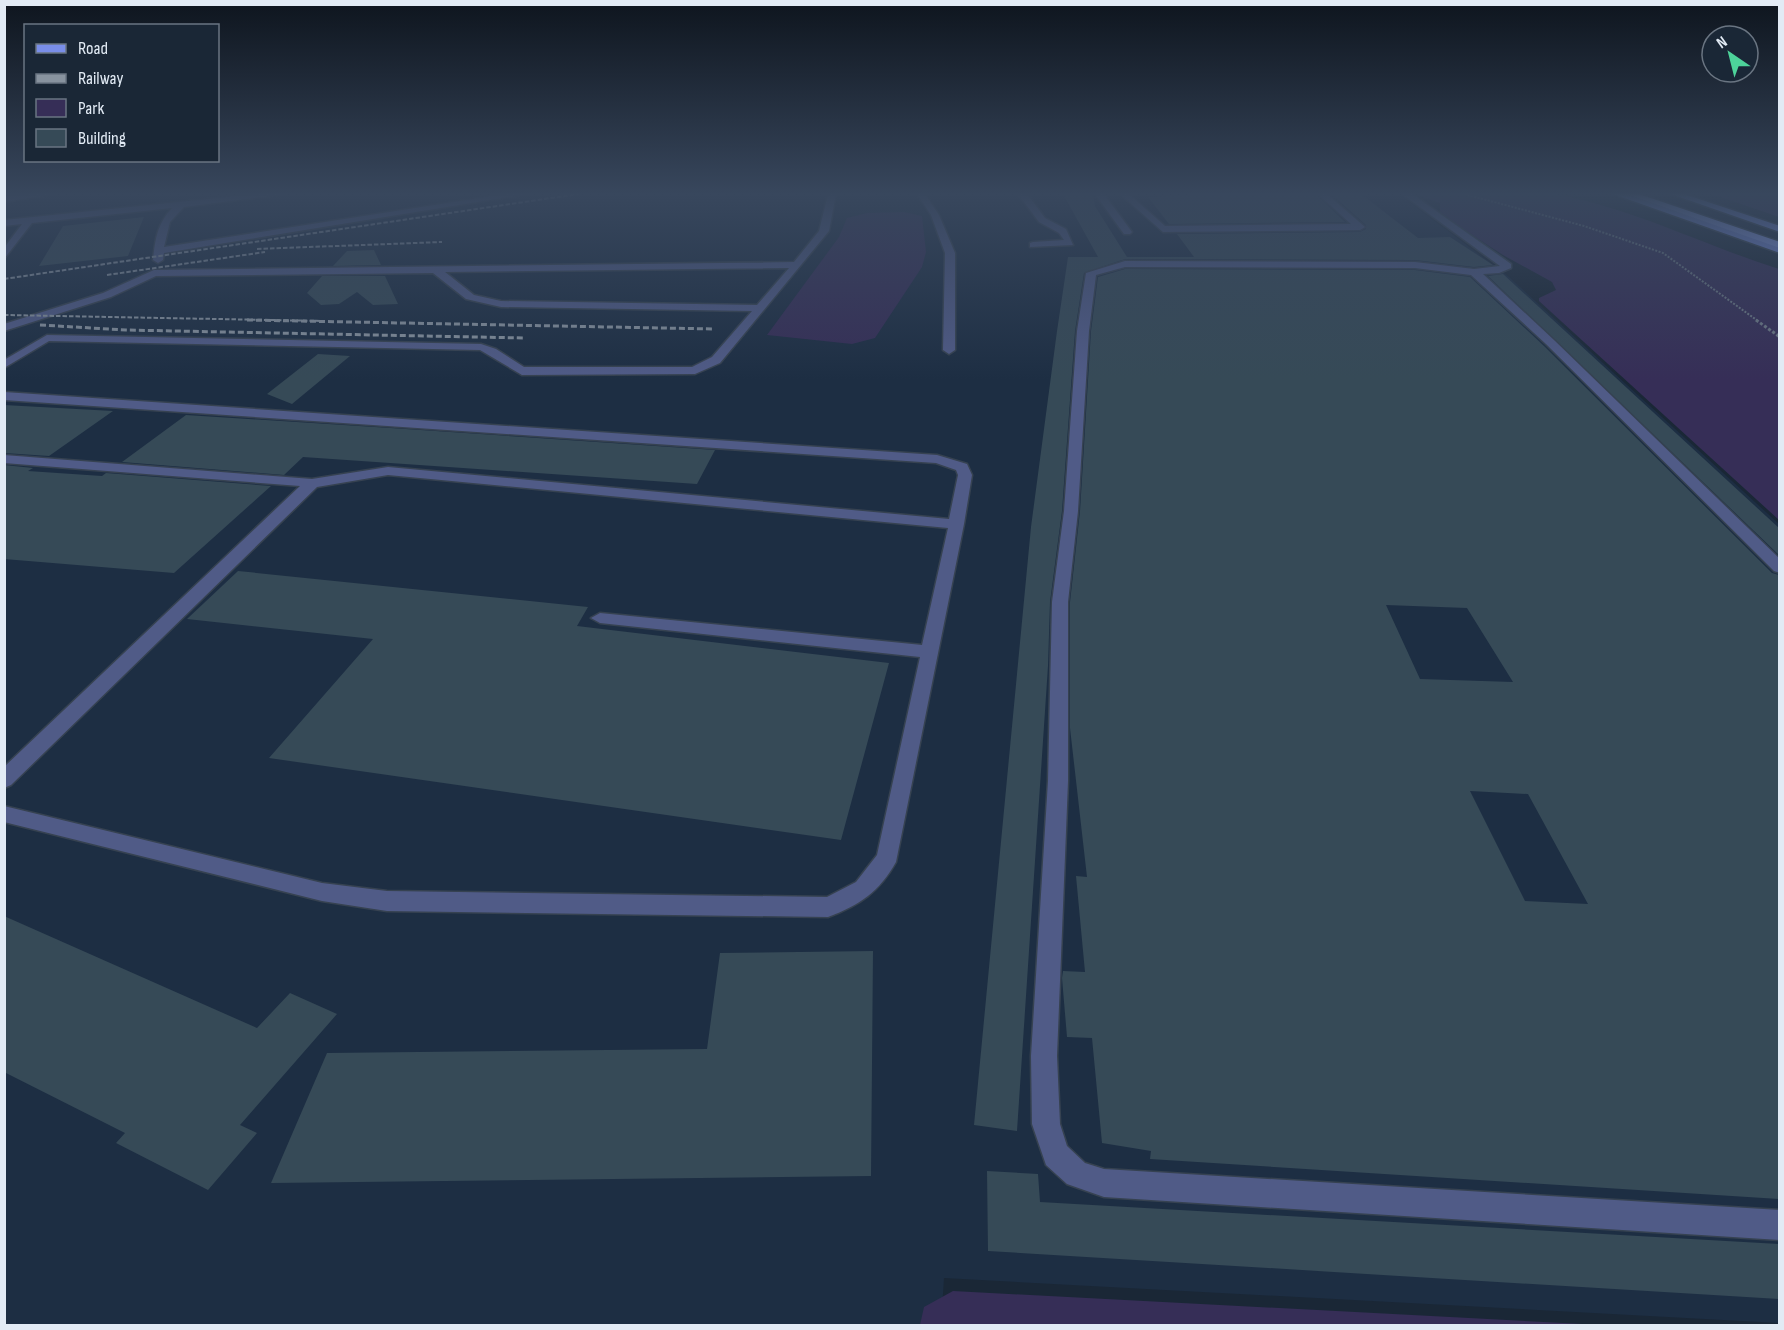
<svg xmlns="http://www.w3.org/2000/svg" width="1784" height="1330" font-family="'Sofia Sans Condensed',sans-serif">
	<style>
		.built { fill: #1d2e43 }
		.green { fill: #362e57 }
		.building { fill: #364a57; fill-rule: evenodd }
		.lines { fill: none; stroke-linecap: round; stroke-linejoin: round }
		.minor-casing { stroke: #364251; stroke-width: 3 }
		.major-casing { stroke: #364251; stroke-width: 3 }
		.highway-casing { stroke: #364251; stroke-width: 3 }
		.path-far1 { stroke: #707b88; stroke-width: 2; stroke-dasharray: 2 1.5; stroke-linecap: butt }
		.path { stroke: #707b88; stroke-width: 3; stroke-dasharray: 3 2; stroke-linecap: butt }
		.minor { fill: #505b87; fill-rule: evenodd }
		.major { fill: #798ee9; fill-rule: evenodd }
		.highway { fill: #90a5fd; fill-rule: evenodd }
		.rail-far1 { stroke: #88939f; stroke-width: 2; stroke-dasharray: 4.5 2; stroke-linecap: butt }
		.rail { stroke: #88939f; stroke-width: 3; stroke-dasharray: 6 3; stroke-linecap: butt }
	</style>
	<rect width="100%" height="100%" fill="#1a2736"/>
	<!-- built -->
	<path class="built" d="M5 194H1399L1509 277 1779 524V1323L944 1278 941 1325 5 1326Z"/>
	<!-- green -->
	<path class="green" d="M1416 194H1554C1633 208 1703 245 1779 269V520L1539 301V298L1556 290 1552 282 1503 255 1440 214V203Z
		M1712 194H1779V217Z
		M904 212 922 216 926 252 922 267 875 338 852 344 767 335 839 237 847 218 867 213Z
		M953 1291 1602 1325H920L924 1307Z"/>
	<!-- building -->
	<path class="building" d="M1063 194H1093L1095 206 1127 257H1194L1177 234 1360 232 1366 229V225L1331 194H1361L1418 238 1450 237 1493 265 1474 267 1415 260 1125 259 1084 273 1075 331 1062 511 1050 602 1048 666 1017 1131 974 1125 1031 527 1057 331 1068 257H1098Z
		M1203 194H1316L1345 222 1169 224 1148 197Z
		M144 217 128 256 39 266 63 226Z
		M374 250 381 265 333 266 347 251Z
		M1125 269 1415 270 1470 277 1544 346 1772 573 1779 575V1199L1150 1159 1151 1151 1102 1143 1092 1038 1067 1037 1062 978 1063 971 1085 972 1076 876 1087 877 1070 728V602L1080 511 1091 331 1098 277ZM1386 605 1467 608 1513 682 1420 679ZM1470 791 1528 794 1588 904 1525 901Z
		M1503 274 1779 528V555L1488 276Z
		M322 276H385L398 304 373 305 357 292 339 304 321 305 307 293Z
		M318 354 350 356 292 404 267 394Z
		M4 405 113 411 49 456 4 453Z
		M186 415 406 429 715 450 697 484 303 457 284 475 122 462Z
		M4 465 33 468 28 471 102 476 106 473 271 486 174 573 4 559Z
		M238 571 588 607 577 626 889 663 841 840 269 758 373 639 187 619Z
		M4 916 257 1028 290 993 337 1014 240 1125 257 1133 208 1190 116 1143 125 1133 4 1072Z
		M873 951 871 1176 271 1183 327 1053 707 1049 720 953Z
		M987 1171 1038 1174 1040 1202 1779 1244V1299L988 1251Z"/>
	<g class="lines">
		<!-- minor casing -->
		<g class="minor-casing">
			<path id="minor" d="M25 194H54L4 202V196Z
				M256 194H286L184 207 170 222 164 247 505 194H527L164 253 163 260 158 263 153 260C155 240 157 224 172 208L32 223 4 259V248L22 224 4 226V220Z
				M828 194H836L829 231 720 363 695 374 522 375 480 350 49 341 4 368V360L47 335 481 344 496 349 524 367H692L712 357 752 311 501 307 466 299 433 273 156 276 111 297 4 331V324L103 293 154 270 794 262 819 231ZM789 268 757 305 501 301 474 295 445 272Z
				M917 194H925L939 215 955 253V350L949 354 943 350 945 253 931 215Z
				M1018 194H1027L1045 218 1066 229 1073 245 1030 247V243L1033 242 1064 240 1059 233 1039 222Z
				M1095 194H1104L1132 232 1130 234H1124Z
				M1120 194H1129L1165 226 1351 224 1318 194H1327L1365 227 1360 230 1163 232Z
				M1402 194H1412L1511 264V268L1499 273 1483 274 1554 340 1780 559V573L1774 571 1546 344 1471 275 1415 268 1125 267 1096 275 1089 331 1078 511 1068 602V781L1057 1056 1060 1124 1067 1146 1085 1163 1104 1169 1780 1210V1240L1104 1197 1067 1184 1046 1165 1032 1124 1031 1056 1048 781 1052 602 1064 511 1077 331 1086 273 1125 261 1415 262 1474 269 1500 266Z
				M4 392 937 455 967 464 972 475 964 524 896 862C879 892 860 905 828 917L387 911 322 901 4 822V806L322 883 387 891 827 897 856 882 877 855 920 657 600 623 591 618 600 613 922 645 948 528 388 475 317 487 11 785 4 788V767L300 486 4 463V455L312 479 388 467 949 519 958 475 956 470 936 463 4 400Z"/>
		</g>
		<!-- major casing -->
		<g class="major-casing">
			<path id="major" d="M1613 194H1626L1780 247V253Z
				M1671 194H1684L1780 226V232Z"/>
		</g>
		<!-- highway casing -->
		<g class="highway-casing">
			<path id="highway" d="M1626 194H1639L1780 242V248Z"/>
		</g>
		<!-- path-far1 -->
		<path class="path-far1" d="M1464 194 1584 226 1663 253 1758 321"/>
		<!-- path -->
		<path class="path" d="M1756 320 1780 337"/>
		<!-- minor -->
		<use href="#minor" class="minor"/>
		<!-- major -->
		<use href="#major" class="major"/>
		<!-- highway -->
		<use href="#highway" class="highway"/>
		<!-- rail-far1 -->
		<path class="rail-far1" d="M257 249 442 242
			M107 275 265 252
			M4 279 578 194
			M4 315 323 321"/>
		<!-- rail -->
		<path class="rail" d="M247 320 714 329
			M40 325 126 330 525 338"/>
	</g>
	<!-- sky -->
	<linearGradient id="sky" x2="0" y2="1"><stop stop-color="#0e151e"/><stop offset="0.51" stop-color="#38475d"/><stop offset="1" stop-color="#38475d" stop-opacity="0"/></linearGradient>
	<rect width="1784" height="380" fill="url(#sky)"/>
	<!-- border -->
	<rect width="1784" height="1330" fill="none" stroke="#e2ebf5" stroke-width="12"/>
	<!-- legend -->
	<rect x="24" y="24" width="195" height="138" fill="#1a2736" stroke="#6a7582" stroke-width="1.5"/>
	<rect x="36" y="44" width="30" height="9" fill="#798ee9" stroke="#6a7582" stroke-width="1.5"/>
	<text x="78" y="54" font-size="18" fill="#e2ebf5">Road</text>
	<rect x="36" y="74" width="30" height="9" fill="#88939f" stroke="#6a7582" stroke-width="1.5"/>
	<text x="78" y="84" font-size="18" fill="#e2ebf5">Railway</text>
	<rect x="36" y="99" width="30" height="18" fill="#362e57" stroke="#6a7582" stroke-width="1.5"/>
	<text x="78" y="114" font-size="18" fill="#e2ebf5">Park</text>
	<rect x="36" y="129" width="30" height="18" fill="#364a57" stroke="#6a7582" stroke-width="1.5"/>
	<text x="78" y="144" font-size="18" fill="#e2ebf5">Building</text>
	<!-- north arrow -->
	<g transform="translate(1730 54) rotate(325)"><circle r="28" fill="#1a2736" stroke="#6a7582" stroke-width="1.5"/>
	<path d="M0-4.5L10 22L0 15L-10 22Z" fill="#4dd39a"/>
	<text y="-9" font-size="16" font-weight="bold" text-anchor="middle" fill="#e2ebf5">N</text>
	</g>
</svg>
